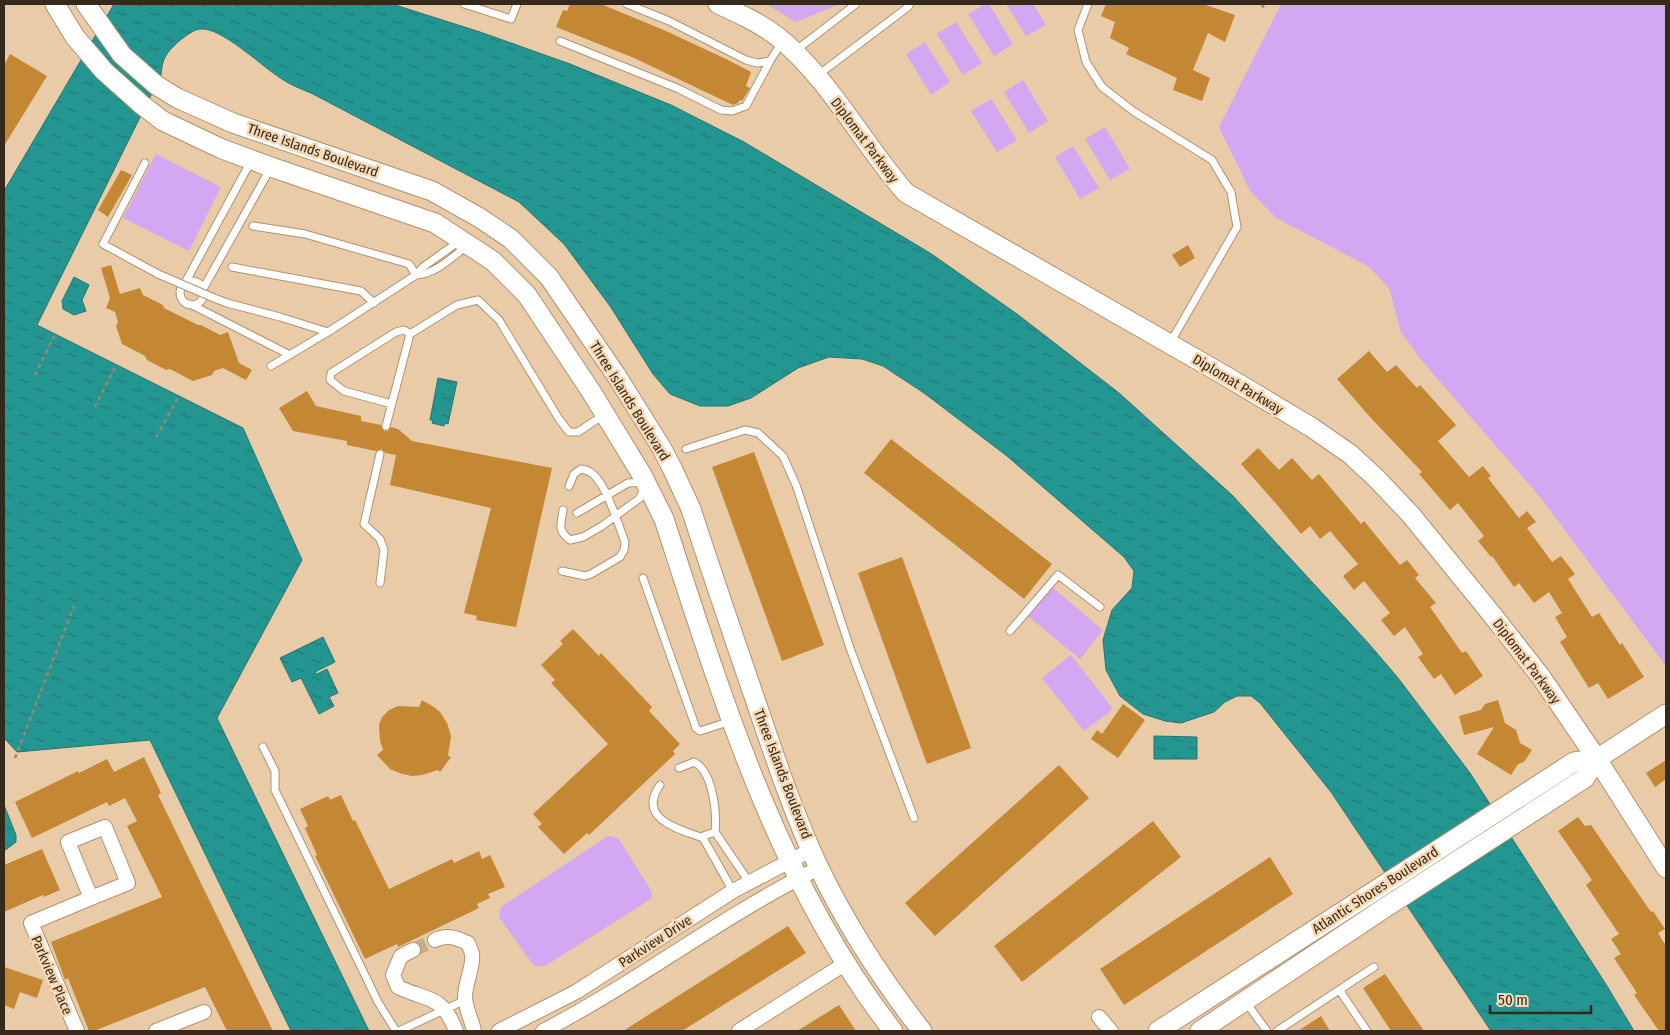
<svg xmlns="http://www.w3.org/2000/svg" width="1670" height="1035" font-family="'Fira Sans Condensed',sans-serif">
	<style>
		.green { fill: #d3a7f1 }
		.water { fill: url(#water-ripples); stroke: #28756e }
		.building { fill: #c48734 }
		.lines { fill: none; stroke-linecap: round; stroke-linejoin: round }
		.street-tunnel { stroke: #c6ab8c; stroke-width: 14; stroke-dasharray: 14 7; stroke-linecap: butt }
		.lane-casing { stroke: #af9270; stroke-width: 9 }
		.street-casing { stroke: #af9270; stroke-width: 16 }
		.secondary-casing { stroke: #af9270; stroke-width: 21 }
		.path { stroke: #9f886e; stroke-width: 2.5; stroke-dasharray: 4 4; stroke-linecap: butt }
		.lane { stroke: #fff; stroke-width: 7 }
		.street { stroke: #fff; stroke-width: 14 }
		.secondary { stroke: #fff; stroke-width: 19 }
		.lane-bridge-casing { stroke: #af9270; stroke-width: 9; stroke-linecap: butt }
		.lane-bridge { stroke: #fff; stroke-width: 7 }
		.labels { text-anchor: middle; stroke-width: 5; stroke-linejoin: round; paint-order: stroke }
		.street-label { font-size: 14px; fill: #34291b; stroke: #f7d8b5 }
	</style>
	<defs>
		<pattern id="water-ripples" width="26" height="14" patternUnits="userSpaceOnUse" patternTransform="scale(1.25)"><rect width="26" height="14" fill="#239692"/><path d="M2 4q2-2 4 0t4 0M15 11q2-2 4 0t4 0" fill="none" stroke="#1f7a76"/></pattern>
	</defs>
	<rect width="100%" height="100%" fill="#eacba8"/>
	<!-- green -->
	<path class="green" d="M766 4H840L796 22Z
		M985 4H989L1013 44 994 56 968 14Z
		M1006 4H1033L1046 25 1026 36Z
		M1281 4H1666V666L1541 498 1422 361 1401 332 1389 288 1368 266 1276 218 1250 191 1219 127Z
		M956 22 982 63 963 75 937 34Z
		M925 42 950 82 931 95 906 54Z
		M1023 80 1048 121 1029 133 1004 92Z
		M991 99 1017 140 997 152 971 111Z
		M1105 127 1130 169 1110 180 1085 139Z
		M1073 146 1099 188 1080 199 1055 157Z
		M156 154 221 187 189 251 123 218Z
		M1052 587 1103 630 1080 659 1028 616Z
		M1071 655 1113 709 1084 731 1042 678Z
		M608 836 618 838 652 892 651 899 545 966H534L499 917 501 907Z"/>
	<!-- water -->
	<path class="water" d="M114 4H392L480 32 570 64 671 105 744 142 930 253 1017 314 1119 393 1232 495 1369 644 1398 678 1470 773 1607 986 1634 1031H1491L1331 792 1260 703 1251 696H1237L1225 702 1214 712 1181 723 1165 721 1143 714 1120 696 1106 670 1103 640 1112 610 1132 588 1134 571 1124 557 1007 456 924 393 883 366 862 359 829 357 798 368 751 398 728 406H700L670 394 653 374 610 306 564 244 519 202 311 93C298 88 287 83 276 75 260 64 220 27 201 29 194 29 184 37 178 42 166 53 162 59 161 75L37 325 243 428 302 560 217 718 369 1031H291L150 740 17 752 4 738V191Z
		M74 277 89 285 82 300 86 311 74 315 63 309 62 301Z
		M438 378 457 382 448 424 445 423 444 426 432 423 433 420H430Z
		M323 637 335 662 315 672 317 674 327 669 338 693 329 697 334 706 319 714 301 678 292 682 280 658Z
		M1154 736 1197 737V759H1154Z
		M4 805 16 835V842L4 851Z"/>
	<!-- building -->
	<path class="building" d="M570 4H601L666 31 726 59 751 72 746 86 750 88 742 101 740 100 738 103 733 105 634 58 556 27 563 10 567 11Z
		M1106 4H1203L1235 15 1225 42 1208 33 1193 70 1210 78 1202 101 1173 90 1177 78 1126 54 1129 48 1110 38 1115 22 1101 16Z
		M10 54 47 76 4 146V65Z
		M121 170 132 175 108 217 98 210Z
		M1188 245 1195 258 1180 267 1172 255Z
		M111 265 120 294 140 288 143 295 163 305 164 308 198 325H201L220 335 228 332 239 363 252 370 246 380 223 368 214 371 212 375 193 381 170 369 166 370 147 360 145 356 122 344 116 326 118 322 115 312 106 308 110 298 101 268Z
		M1369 351 1387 372 1396 365 1417 388 1420 385 1456 425 1438 441 1469 477 1483 466 1491 476 1488 478 1519 518 1527 511 1536 522 1527 528 1552 562 1561 556 1575 574 1568 579 1592 617 1599 613 1620 645 1622 643 1644 677 1608 699 1598 683 1589 688 1560 642 1567 637 1555 617 1562 613 1549 592 1534 603 1519 583 1514 587 1492 556 1491 557 1478 541 1484 536 1458 503 1450 510 1419 474 1422 472 1370 417 1337 379Z
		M307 391 316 406 361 416V421L381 425 384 431H388L391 427 398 429 412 441 552 468 516 627 476 620 477 616 464 613 491 508 390 485 396 455 385 453 382 449 376 451 347 445V441L293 431 279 408Z
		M891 439 1052 564 1024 599 864 473Z
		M1258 448 1279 470 1292 458 1312 480 1319 474 1361 524 1364 521 1400 565 1407 560 1419 575 1415 578 1436 603 1430 607 1462 653 1466 651 1483 676 1455 695 1441 674 1434 679 1418 657 1423 654 1405 627 1394 636 1381 620 1390 613 1364 581 1354 590 1343 576 1358 564 1330 531 1320 539 1310 526 1301 534 1279 507 1241 464Z
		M754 452 824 645 782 661 712 467Z
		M902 557 971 748 927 764 858 573Z
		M573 629 599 656 601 653 652 707 649 711 680 744 673 751 675 754 589 835 587 833 564 854 538 827 542 824 533 814 608 744 551 683 555 680 541 665 563 644 560 641Z
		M422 700 434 707 440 712 447 723 451 736 448 756 451 757 440 772 438 770 422 775 412 776 402 774 390 769 377 755 383 750 380 741 379 725 382 717 389 710 398 706 419 707Z
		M1498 700 1505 723 1516 730 1520 743 1532 750 1524 762 1518 764 1511 775 1477 754 1494 727 1464 735 1459 716 1481 710 1485 704Z
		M1123 704 1145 720 1118 758 1091 739 1097 730 1102 734Z
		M144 757 161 793 158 795 273 1031H227L205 987 94 1031H89L68 978 65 980 51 942 162 897 127 826 137 821 125 798 109 806 107 802 32 838 15 802 78 771 79 773 107 759 114 772Z
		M1666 760V779L1655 787 1646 773Z
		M1059 765 1089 798 935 936 905 903Z
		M341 795 353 821 355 820 389 889 452 859 454 863 479 851 482 859 490 855 505 887 488 894 490 898 477 904 479 908 398 947 397 944 365 959 315 856 317 855 305 828 308 826 300 809 328 796 330 800Z
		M1578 817 1585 826 1591 825 1651 912 1653 911 1665 929 1658 933 1666 946V1031H1659L1634 995 1637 993 1614 958 1621 954 1611 939 1619 934 1586 885 1592 880 1558 831Z
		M1153 821 1181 857 1022 982 994 946Z
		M42 849 60 890 44 897 43 895 4 912V865Z
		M1270 857 1293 894 1124 1005 1100 969Z
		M788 926 806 953 682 1031H623Z
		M4 967 43 980 37 998 20 992 14 1009 4 1005Z
		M1385 974 1424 1031H1391L1363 988Z
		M839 1005 856 1031H797Z
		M1321 1016 1330 1031H1298Z"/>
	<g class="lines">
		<!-- street-tunnel -->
		<path class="street-tunnel" d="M413 950 435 940"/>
		<!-- lane casing -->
		<g class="lane-casing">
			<path id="lane" d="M464 4 511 19 517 4
				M627 4 669 21 746 60 757 63 770 61 782 42
				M1088 4 1078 30 1086 62 1102 87 1133 111 1212 160 1231 192 1237 227 1170 343
				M560 41 679 89 721 110 732 111 746 106 770 61
				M795 51 856 4
				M818 75 908 7 910 4
				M145 163 103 244 158 274
				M253 226 305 234 409 264 416 275 328 332 271 366
				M461 240 423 267 416 275C436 274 452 257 467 246
				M232 267 361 291 374 303
				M180 293a12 12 0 1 1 24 0a12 12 0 1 1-24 0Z
				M185 283 251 161
				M203 289 270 169
				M214 298 227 303 280 317 328 332
				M190 304 290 355
				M392 404 344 391 330 380 331 373 396 332 404 330 410 334
				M386 426 410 334 457 305 478 300 499 320 559 419 569 432H578L605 414
				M686 449 745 430 758 433 783 456 796 485 851 651 914 818
				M380 454 364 524 380 539 384 550 380 583
				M563 510C561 525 557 530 570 540L583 537 602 526 640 498 646 482 628 483 577 513
				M562 571 585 576 591 574 620 557 624 550 625 542C618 524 608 490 595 476 591 471 586 470 581 469L574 474 569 486
				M643 578 696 728 700 731 731 721
				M1010 631 1058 575 1100 607
				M263 747 275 771V790L378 1002 396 1031
				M679 768 694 762C713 771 717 813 715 832
				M660 785C636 819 679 829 703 838
				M733 891 703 838V836L715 832 749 882
				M1340 991 1367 1031
				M1245 1001 1267 1031
				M399 1031 465 1000
				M1277 1031 1374 967"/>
		</g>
		<!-- street casing -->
		<g class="street-casing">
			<path id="street" d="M105 827 128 883 91 898 68 842Z
				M435 940C447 934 457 938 468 943 469 946 471 950 472 954 474 967 465 982 465 997 465 1006 472 1021 474 1031
				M413 950 401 956 393 975 398 987C427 1001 442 994 456 1031
				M1099 1017 1111 1031
				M77 1031 31 923 91 898
				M156 1031 204 1012
				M499 1031 576 992 733 891 811 850
				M543 1031C638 982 723 915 819 868
				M739 1031 846 963"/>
		</g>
		<!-- secondary casing -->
		<g class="secondary-casing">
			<path id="secondary" d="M55 4 75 37 104 71 142 105 163 121 222 149 271 167 435 223 493 261 527 295 592 393 642 475 664 519C721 695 778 884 893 1031
				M86 4 122 55 156 85 177 98 233 123 432 191 480 218 511 239 549 277 616 375 661 447 672 468 691 509C712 574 734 638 756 702 775 758 794 815 819 868 847 926 883 981 922 1031
				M718 4C738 13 760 23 778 37 828 77 863 144 906 193L1224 375 1311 427 1350 454 1376 478 1411 515 1494 617 1541 677 1597 759 1666 868
				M1158 1031 1574 762 1597 759 1666 714
				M1200 1031 1386 907 1585 778 1597 759"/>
		</g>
		<!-- path -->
		<path class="path" d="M1262 4 1265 11
			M35 375 55 334
			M95 407 116 365
			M156 437 179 396
			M15 758 74 606"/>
		<!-- lane -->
		<use href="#lane" class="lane"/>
		<!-- street -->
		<use href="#street" class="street"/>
		<!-- secondary -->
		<use href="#secondary" class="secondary"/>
		<!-- lane-bridge casing -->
		<g class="lane-bridge-casing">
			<path id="lane-bridge" d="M158 274 214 298"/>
		</g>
		<!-- lane-bridge -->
		<use href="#lane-bridge" class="lane-bridge"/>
	</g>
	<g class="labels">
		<!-- street labels -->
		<g class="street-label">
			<text transform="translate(865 140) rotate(53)" y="5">Diplomat Parkway</text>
			<text transform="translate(313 150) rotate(19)" y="5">Three Islands Boulevard</text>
			<text transform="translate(1238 384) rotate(31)" y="5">Diplomat Parkway</text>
			<text transform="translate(630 401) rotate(58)" y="5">Three Islands Boulevard</text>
			<text transform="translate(1527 661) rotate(53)" y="5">Diplomat Parkway</text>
			<text transform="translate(783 774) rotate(69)" y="5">Three Islands Boulevard</text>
			<text transform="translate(1375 890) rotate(-33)" y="5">Atlantic Shores Boulevard</text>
			<text transform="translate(655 941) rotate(-33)" y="5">Parkview Drive</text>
			<text transform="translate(52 975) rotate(67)" y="5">Parkview Place</text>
		</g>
	</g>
	<!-- border -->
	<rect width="1670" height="1035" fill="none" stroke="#34291b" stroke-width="10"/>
	<!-- scale -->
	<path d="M1490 1005v8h101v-8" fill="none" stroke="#34291b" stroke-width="2.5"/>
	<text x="1498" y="1005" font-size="15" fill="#34291b" stroke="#f7d8b5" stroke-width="4" paint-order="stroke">50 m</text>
</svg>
